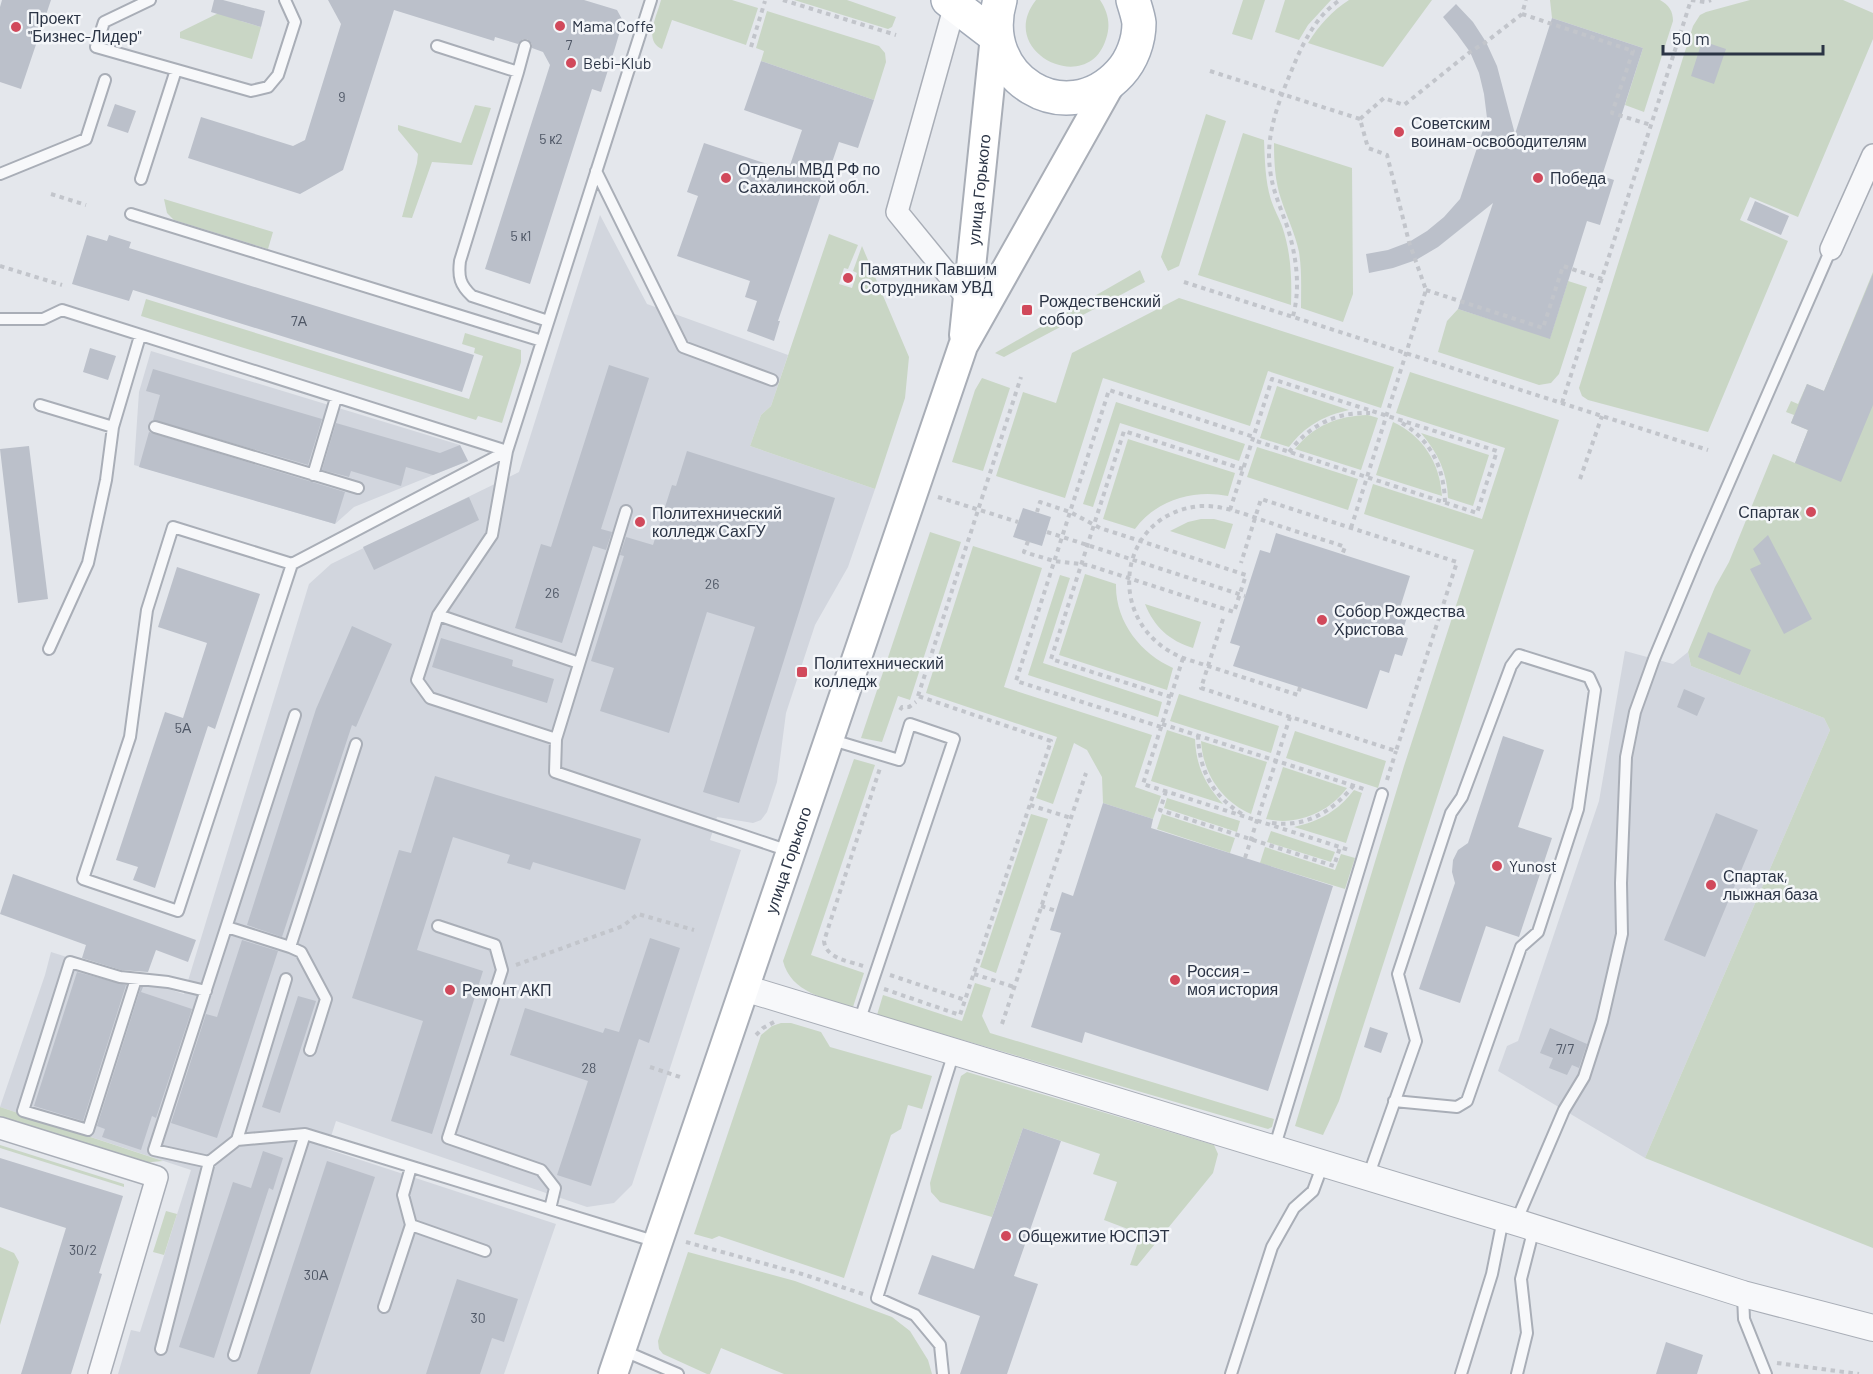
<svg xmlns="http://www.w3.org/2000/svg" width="1873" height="1374" font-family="Barlow,sans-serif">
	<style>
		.built { fill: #d2d6de }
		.green { fill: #c9d6c5 }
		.building { fill: #bbc0ca }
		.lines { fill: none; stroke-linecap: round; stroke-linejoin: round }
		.service-casing { stroke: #a9aeb7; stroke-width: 14 }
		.minor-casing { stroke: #a9aeb7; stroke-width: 24 }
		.tertiary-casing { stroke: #a9aeb7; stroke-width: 28 }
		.secondary-casing { stroke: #a9aeb7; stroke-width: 32 }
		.primary-casing { stroke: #a3abb8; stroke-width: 36 }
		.path { stroke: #c2c5cb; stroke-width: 4; stroke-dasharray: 4.5 4.5; stroke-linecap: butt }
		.service { stroke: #f7f8fa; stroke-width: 10 }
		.minor { stroke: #f7f8fa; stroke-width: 21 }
		.tertiary { stroke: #f7f8fa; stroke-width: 26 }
		.secondary { stroke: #fff; stroke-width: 28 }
		.primary { stroke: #fff; stroke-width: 33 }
		.poi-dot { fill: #d1495b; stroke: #f4f6f9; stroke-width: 2 }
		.labels { text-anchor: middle; stroke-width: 5; stroke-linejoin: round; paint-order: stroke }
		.number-label { font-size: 14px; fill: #4f5766 }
		.poi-label { font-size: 16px; fill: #2b3445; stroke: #f4f6f9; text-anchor: start }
		.street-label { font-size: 16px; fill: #2b3445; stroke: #f4f6f9 }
	</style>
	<rect width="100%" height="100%" fill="#e4e7ec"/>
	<!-- built -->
	<path class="built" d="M600 215 647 304 788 355 771 406 761 415 750 446 875 489 848 567 815 625 786 713 777 782 767 812 761 820 753 823 717 817 710 840 741 850 632 1185 614 1203 587 1207 336 1121 327 1149 556 1224 504 1374H118L131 1330 140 1332 191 1170 0 1107 45 975 51 952 184 994 309 584 331 564 519 472Z
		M151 351 460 445 468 461 354 507 335 524 134 465 139 392Z
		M1625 651 1673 664 1688 652 1691 666 1824 718 1830 730 1645 1158 1498 1071 1507 1046 1518 1041 1599 801Z"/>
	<!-- green -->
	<path class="green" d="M661 0H732L758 8 746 45 672 20 662 49C643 41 657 16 661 0Z
		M794 0H847L896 17 892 27 888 29Z
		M1036 0H1100C1108 12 1111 25 1106 39 1088 98 995 52 1036 0Z
		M1243 0H1265L1252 40 1232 34Z
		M1285 0H1331L1308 25 1299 40 1275 32Z
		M1349 0H1432L1383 67 1308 43C1319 25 1332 11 1349 0Z
		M1550 0H1660C1669 5 1673 11 1673 21L1644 112 1625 105 1643 48 1552 18Z
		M1750 0H1843L1873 13V39L1798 217 1750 197 1740 220 1788 241 1708 432 1588 400 1582 396 1579 388 1693 26 1700 15 1706 12Z
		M237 4 245 6 241 21 261 27 252 59 180 38V32Z
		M767 11 879 46 885 53 886 62 874 100 761 61 764 51 756 48Z
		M475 105 491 108 472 165 432 162 412 218 402 217 417 163 418 154 398 130V125L461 143Z
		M1206 114 1226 121 1179 266 1168 271 1161 257Z
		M1243 133 1264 140C1265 161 1265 180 1271 200 1274 209 1279 218 1282 226 1291 252 1292 279 1291 305L1198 275Z
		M1274 143 1352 168 1353 294 1343 322 1301 308C1301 289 1302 271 1299 252 1295 233 1287 217 1281 199 1275 181 1274 162 1274 143Z
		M164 199 273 232 268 249 174 220 167 213Z
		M829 234 858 245 848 269 844 268 839 284 852 288 857 273 853 271 862 246 909 357 905 398 875 489 750 446 761 415 771 406Z
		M1140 270 1145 282 1004 357 995 353Z
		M1873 272V1248L1645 1158 1830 730 1824 718 1691 666 1688 652 1715 587 1729 562 1773 454 1795 463 1808 430 1791 423 1794 415 1786 412 1791 401 1798 404 1807 384 1824 391Z
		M1568 281 1587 287 1559 374 1551 383 1539 385 1438 352 1447 321 1458 309 1550 338Z
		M1179 298 1394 367 1381 408 1268 371 1250 426 1103 378 1065 498 996 476 1023 392 1056 403 1072 353Z
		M146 299 469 399 483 356 474 353 475 348 462 344 465 333 521 350V362L502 423 478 416 476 420 141 316Z
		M1410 372 1559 420 1339 1101 1323 1135 1295 1126 1404 766 1474 550 1364 514 1373 484 1482 519 1505 448 1396 413Z
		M982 378 1010 388 983 471 952 462 975 390Z
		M1277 386 1349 410C1323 416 1305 426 1289 447L1260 438Z
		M1116 402 1245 444 1239 461 1120 423 1093 507 1083 504Z
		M1368 415 1378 418 1361 470 1295 449C1314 425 1338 416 1368 415Z
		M1393 422C1423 436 1440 463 1442 496L1376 475Z
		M1421 433 1489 455 1473 506 1448 498C1447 472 1438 453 1421 433Z
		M1128 439 1235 473 1228 496C1194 489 1156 500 1135 529L1103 519Z
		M1257 447 1358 479 1348 510 1247 477Z
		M1201 519H1214L1233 524 1225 549 1170 531 1188 522Z
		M930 532 961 542 910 700 898 696 882 742 861 738Z
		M973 546 1042 568 1004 687 1152 735 1135 787 1161 796 1153 819 1103 803 1102 777 1087 750 1074 743 1053 804 1036 798 1057 737 926 693Z
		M1085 574 1116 584C1115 622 1141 654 1173 668L1167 690 1059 655Z
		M1060 575 1070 578 1043 663 1162 702 1158 717 1028 675Z
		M1145 604 1201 622 1193 648C1170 641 1154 627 1145 604Z
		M1179 694 1279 726 1271 753 1170 721Z
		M1167 730 1195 739C1196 766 1205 784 1223 804L1151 781Z
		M1295 731 1386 761 1378 788 1286 758Z
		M1201 741 1267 762 1251 814C1221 801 1203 773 1201 741Z
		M854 759 875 765 811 955 864 973 853 1007C825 998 791 993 783 961Z
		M1283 767 1347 788C1328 813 1297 826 1266 819Z
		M1354 790 1362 793 1346 843 1294 827C1320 821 1338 811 1354 790Z
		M1167 798 1240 821 1237 832 1164 808Z
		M1031 814 1048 819 996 973 980 967Z
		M1162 814 1235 838 1230 853 1157 829Z
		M1271 831 1335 852 1331 862 1267 842Z
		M1265 847 1335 870 1341 854 1355 858 1345 889 1260 863Z
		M975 983 991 988 982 1016 990 1033 1274 1119 1272 1127 1268 1129 877 1015 883 995 962 1021Z
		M781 1023H791L821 1032 830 1047 932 1076 922 1109 908 1105 901 1129 891 1135 844 1278 719 1236 712 1239 694 1234 761 1035 772 1026Z
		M967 1072 1214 1145 1218 1154 1213 1173 1137 1266 1130 1265 1141 1234 1104 1220 1117 1182 1093 1174 1100 1154 1023 1128 992 1217 940 1202 931 1192 930 1183 961 1076Z
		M0 1107 163 1161 140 1163 0 1119Z
		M0 1145 124 1184V1187L0 1148Z
		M166 1211 177 1214 164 1255 153 1252Z
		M0 1247 14 1253 19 1262 0 1325Z
		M688 1252 795 1281 892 1317 910 1331 928 1360 932 1374H784L721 1348 710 1374H707L663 1354 659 1349 658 1341Z"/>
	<!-- building -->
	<path class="building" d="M2 0H51L21 89 0 82V7Z
		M214 0H223L265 11 261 27 211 12Z
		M328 0H584L617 10 623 21 615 48 601 92 592 89 530 284 485 269 550 65 543 52 532 48V44L527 39H523L518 44 495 37 494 41 394 10 343 170 300 194 188 158 201 117 293 146 305 140 341 24Z
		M1456 4 1473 22 1486 42 1497 66 1515 134 1552 18 1643 48 1602 176 1614 180 1600 225 1587 221 1550 339 1458 309 1493 203 1438 247 1416 260 1393 268 1369 273 1366 254 1388 250 1409 242 1427 231 1444 217 1460 199 1487 118 1484 94 1479 73 1470 52 1457 34 1443 17Z
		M1702 41 1726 49 1714 84 1691 76Z
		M761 61 874 100 858 148 839 142 778 321H780L774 341 747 331 757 301 745 297 750 281 677 256 698 196 687 192 704 143 788 171 802 130 744 110Z
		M115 104 136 111 128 133 107 126Z
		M1755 201 1789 216 1781 235 1747 220Z
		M87 235 107 241 109 235 131 242 129 248 474 355 462 392 133 290 129 301 72 284Z
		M1873 274V405L1841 482 1795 463 1808 430 1791 423 1807 384 1824 391Z
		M90 348 116 356 108 380 83 372Z
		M609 365 649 378 601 529 612 532 606 550 593 546 562 643 515 628 541 544 551 547Z
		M153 369 322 419 308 465 153 420 160 395 146 391Z
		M336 423 440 453 460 445 468 461 433 475 406 467 401 486 351 471 349 477 322 470Z
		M149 432 345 492 335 524 139 467Z
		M29 446 48 599 18 603 0 449Z
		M687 451 835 498 739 803 703 792 755 627 707 612 669 733 600 711 614 668 591 661 624 556 620 555 626 537 653 545 672 485 676 486Z
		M469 497 479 520 374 570 363 547Z
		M1023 508 1051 517 1042 546 1013 537Z
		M1276 533 1410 576 1398 614 1407 617 1401 636 1408 638 1402 656 1395 654 1389 673 1380 670 1367 709 1233 666 1240 646 1230 643 1260 550 1270 553Z
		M1768 535 1812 619 1784 634 1750 569 1761 564 1753 549Z
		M177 567 260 594 215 729 208 726 155 888 133 880 138 867 116 860 165 712 183 718 207 643 158 627Z
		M352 626 392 644 356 727 352 725 282 937 247 925 316 709Z
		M1708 632 1751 650 1740 675 1698 657Z
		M441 638 513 660 512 666 554 679 547 703 432 667Z
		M1684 689 1705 698 1697 716 1677 707Z
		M1503 736 1544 750 1518 827 1552 838 1519 937 1486 926 1460 1003 1419 989 1455 883 1452 872 1453 860 1458 850 1468 843Z
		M435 776 641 839 625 890 533 862 530 870 507 863 510 855 453 837 417 950 483 971 432 1134 391 1121 423 1021 352 998 399 850 411 853Z
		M1103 803 1153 819 1151 828 1333 886 1268 1091 1085 1032 1082 1043 1031 1027 1061 933 1050 930 1062 892 1073 896Z
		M1716 813 1758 830 1705 957 1664 940Z
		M13 874 196 940 188 962 156 950 148 972 121 970 82 958 86 945 0 914Z
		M650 938 680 948 649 1043 639 1039 591 1186 557 1175 588 1081 510 1055 525 1008 603 1033 605 1028 619 1032Z
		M242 940 278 951 217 1138 171 1123 206 1014 217 1017Z
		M77 972 126 985 83 1121 34 1106Z
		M141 987H143L141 992 192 1009 156 1118 152 1116 141 1150 102 1137 105 1129 97 1126Z
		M298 996 316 1001 280 1113 262 1107Z
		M1370 1027 1388 1033 1381 1053 1364 1047Z
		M1550 1028 1587 1044 1579 1068 1572 1065 1567 1075 1549 1068 1553 1058 1540 1053Z
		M1023 1128 1061 1141 1014 1276 1038 1284 1007 1374H960L980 1316 918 1294 932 1255 974 1269Z
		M263 1151 283 1158 273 1190 269 1188 214 1358 179 1347 233 1182 251 1188Z
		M0 1158 123 1196 99 1273 102 1274 71 1374H21L66 1228 0 1207Z
		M327 1161 375 1177 310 1374H257Z
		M457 1279 518 1299 504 1342 492 1338 480 1374H426Z
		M1666 1342 1703 1355 1697 1374H1656Z"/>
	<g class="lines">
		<!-- service casing -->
		<g class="service-casing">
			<path id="service" d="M150 0 104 22 96 47 251 91 268 87 278 75 295 22 285 0
				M651 0 507 451 492 535 438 615 417 680 430 698 556 739 555 772 789 851
				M437 46 518 72 460 261C458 277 460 285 472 296L548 321
				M518 72 525 46
				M596 171 683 347 772 380
				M0 174 86 139 105 80
				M141 179 176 70
				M131 214 542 341
				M0 319H43L62 310 507 451
				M40 405 113 427
				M155 427 358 488
				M313 475 336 398
				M292 564 173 527 147 610 130 737 83 879 178 911 292 564 507 451
				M438 615 579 663
				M49 649 88 563 106 480 113 427 140 336
				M556 739 626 511
				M829 739 899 760 910 724 954 739 859 1022
				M438 926 495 945 502 970 448 1138 541 1170 555 1188 550 1209
				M227 927 290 947 356 744
				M290 947 301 952 326 999 310 1050
				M136 979 88 1130 23 1111 70 962 120 977 168 982 206 991
				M237 1140 286 979
				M1274 1149 1382 794
				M209 1162 154 1150 295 715
				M1368 1177 1416 1041 1398 974 1451 813 1462 797 1511 666 1519 655 1589 677 1595 690 1578 809 1538 932 1521 947 1467 1101 1457 1107 1394 1101
				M1516 1222 1564 1110 1584 1077 1602 1021 1622 934 1621 883 1626 757 1635 712 1654 659 1697 556 1831 249
				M411 1225 485 1251
				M1743 1295 1744 1319 1766 1374
				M384 1307 411 1225 403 1195 411 1167
				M161 1349 209 1162 237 1140 305 1134 657 1242
				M622 1350 678 1374
				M234 1355 305 1134
				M943 1374 940 1345 915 1315 877 1298 954 1052
				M1231 1374 1272 1247 1294 1208 1313 1191 1323 1164
				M1461 1374 1492 1274 1503 1219
				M1517 1374 1527 1333 1521 1279 1534 1228"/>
		</g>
		<!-- minor casing -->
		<g class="minor-casing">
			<path id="minor" d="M955 5 897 212 968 299
				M1831 249 1873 155
				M0 1128 157 1177 99 1374"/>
		</g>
		<!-- tertiary casing -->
		<g class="tertiary-casing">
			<path id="tertiary" d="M744 988 1516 1222 1743 1294 1873 1328"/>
		</g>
		<!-- secondary casing -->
		<g class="secondary-casing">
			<g id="secondary">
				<path id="s1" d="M964 335 995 36"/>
				<path id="s2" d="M613 1374 963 346 1111 83"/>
			</g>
		</g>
		<!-- primary casing -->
		<g class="primary-casing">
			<path id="primary" d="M948 0 995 36
				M1000 0C977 78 1066 132 1120 73 1132 60 1139 41 1139 23 1138 15 1135 7 1133 0"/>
		</g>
		<!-- path -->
		<path class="path" d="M783 0 896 35
			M1691 0 1705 2 1711 0
			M1522 14 1633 51 1612 113 1651 125
			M751 47 765 1
			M1210 71 1360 119
			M1360 119 1384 98 1404 105 1470 52 1486 42 1522 14 1526 0
			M51 194 86 205
			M0 266 62 285
			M1184 282 1708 450
			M1426 290 1543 328 1563 266 1602 279
			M1293 316C1301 287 1296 254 1287 226 1280 206 1272 189 1270 169 1265 134 1280 98 1293 67 1304 41 1316 16 1340 0
			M1562 403 1691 0
			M1402 423C1432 441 1444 469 1445 502
			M1289 452C1310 425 1335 412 1370 413
			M1580 479 1602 416
			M938 497 1018 522
			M1230 510 1272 379 1497 451 1477 513 1253 440
			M1351 528 1426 290 1409 242 1387 155 1368 148 1360 119
			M1047 532 1245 596
			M1028 541 1024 552 1054 561 1088 565 1234 612 1246 575 1100 528 1070 512 1040 502 1037 512
			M1223 619 1201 688 1396 751 1457 562 1261 499 1241 563
			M1183 658 1143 784 1349 850
			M1300 687 1298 695 1183 658C1102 625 1116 513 1201 506 1223 505 1247 515 1268 522 1291 530 1314 537 1337 544L1345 547 1342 555
			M918 696 1021 377
			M1171 697 1051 659 1124 431 1243 469
			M900 710 902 707H909L916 702
			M1162 724 1367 790
			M1161 727 1016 681 1109 390 1254 437
			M1198 735C1199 769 1212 796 1242 814
			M1387 780 1396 751
			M1166 791 1160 810 1334 866 1340 847
			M1030 805 1071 818
			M1272 823C1306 828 1333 811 1354 785
			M1245 858 1290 717
			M1041 906 1056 911
			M516 965 623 926 638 914 694 930
			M863 966C849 961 826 959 824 941L880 768
			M974 974 1014 987
			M890 975 965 1000
			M884 989 960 1015 1051 741 918 696
			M1002 1024 1086 773
			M756 1035 763 1028 774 1022
			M650 1067 683 1078
			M686 1242 802 1274 863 1294
			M1777 1363 1859 1374"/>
		<!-- service -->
		<use href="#service" class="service"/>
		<!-- minor -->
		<use href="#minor" class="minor"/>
		<!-- tertiary -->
		<use href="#tertiary" class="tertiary"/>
		<!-- secondary -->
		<use href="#secondary" class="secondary"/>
		<!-- primary -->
		<use href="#primary" class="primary"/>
	</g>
	<!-- markers -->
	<g class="poi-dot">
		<circle cx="560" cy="26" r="6"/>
		<circle cx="16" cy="27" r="6"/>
		<circle cx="571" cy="63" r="6"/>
		<circle cx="1399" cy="132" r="6"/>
		<circle cx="726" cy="178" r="6"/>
		<circle cx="1538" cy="178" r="6"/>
		<circle cx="848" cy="278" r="6"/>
		<rect x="1021" y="304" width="12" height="12" rx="3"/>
		<circle cx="1811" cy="512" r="6"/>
		<circle cx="640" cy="522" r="6"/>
		<circle cx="1322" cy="620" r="6"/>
		<rect x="796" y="666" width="12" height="12" rx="3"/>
		<circle cx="1497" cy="866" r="6"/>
		<circle cx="1711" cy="885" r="6"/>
		<circle cx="1175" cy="980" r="6"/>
		<circle cx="450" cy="990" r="6"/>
		<circle cx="1006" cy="1236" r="6"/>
	</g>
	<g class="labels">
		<!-- number labels -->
		<g class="number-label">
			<text x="569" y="50">7</text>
			<text x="342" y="102">9</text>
			<text x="551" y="144">5 к2</text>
			<text x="521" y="241">5 к1</text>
			<text x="299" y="326">7А</text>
			<text x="712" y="589">26</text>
			<text x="552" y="598">26</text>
			<text x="183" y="733">5А</text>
			<text x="1565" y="1054">7/7</text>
			<text x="589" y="1073">28</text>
			<text x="83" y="1255">30/2</text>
			<text x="316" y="1280">30А</text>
			<text x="478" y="1323">30</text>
		</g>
		<!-- poi labels -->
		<g class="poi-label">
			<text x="28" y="24">Проект<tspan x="28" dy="18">"Бизнес-Лидер"</tspan></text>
			<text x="572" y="32">Mama Coffe</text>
			<text x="583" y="69">Bebi-Klub</text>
			<text x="1411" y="129">Советским<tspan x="1411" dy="18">воинам-освободителям</tspan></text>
			<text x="738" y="175">Отделы МВД РФ по<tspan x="738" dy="18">Сахалинской обл.</tspan></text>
			<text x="1550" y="184">Победа</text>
			<text x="860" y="275">Памятник Павшим<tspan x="860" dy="18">Сотрудникам УВД</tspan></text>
			<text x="1039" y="307">Рождественский<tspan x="1039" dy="18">собор</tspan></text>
			<text x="1799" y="518" text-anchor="end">Спартак</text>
			<text x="652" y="519">Политехнический<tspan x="652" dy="18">колледж СахГУ</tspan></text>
			<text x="1334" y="617">Собор Рождества<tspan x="1334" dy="18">Христова</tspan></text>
			<text x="814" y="669">Политехнический<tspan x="814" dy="18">колледж</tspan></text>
			<text x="1509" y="872">Yunost</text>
			<text x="1723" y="882">Спартак,<tspan x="1723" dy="18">лыжная база</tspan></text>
			<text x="1187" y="977">Россия –<tspan x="1187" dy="18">моя история</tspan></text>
			<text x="462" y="996">Ремонт АКП</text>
			<text x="1018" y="1242">Общежитие ЮСПЭТ</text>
		</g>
		<!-- street labels -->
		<g class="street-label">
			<text dy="6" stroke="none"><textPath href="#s1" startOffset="146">улица Горького</textPath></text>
			<text dy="6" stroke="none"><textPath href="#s2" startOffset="543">улица Горького</textPath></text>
		</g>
	</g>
	<!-- scale -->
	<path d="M1663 45v9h160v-9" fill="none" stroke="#2b3445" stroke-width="3"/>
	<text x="1672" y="45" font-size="18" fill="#2b3445" stroke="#f4f6f9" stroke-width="4.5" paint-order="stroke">50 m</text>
</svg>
